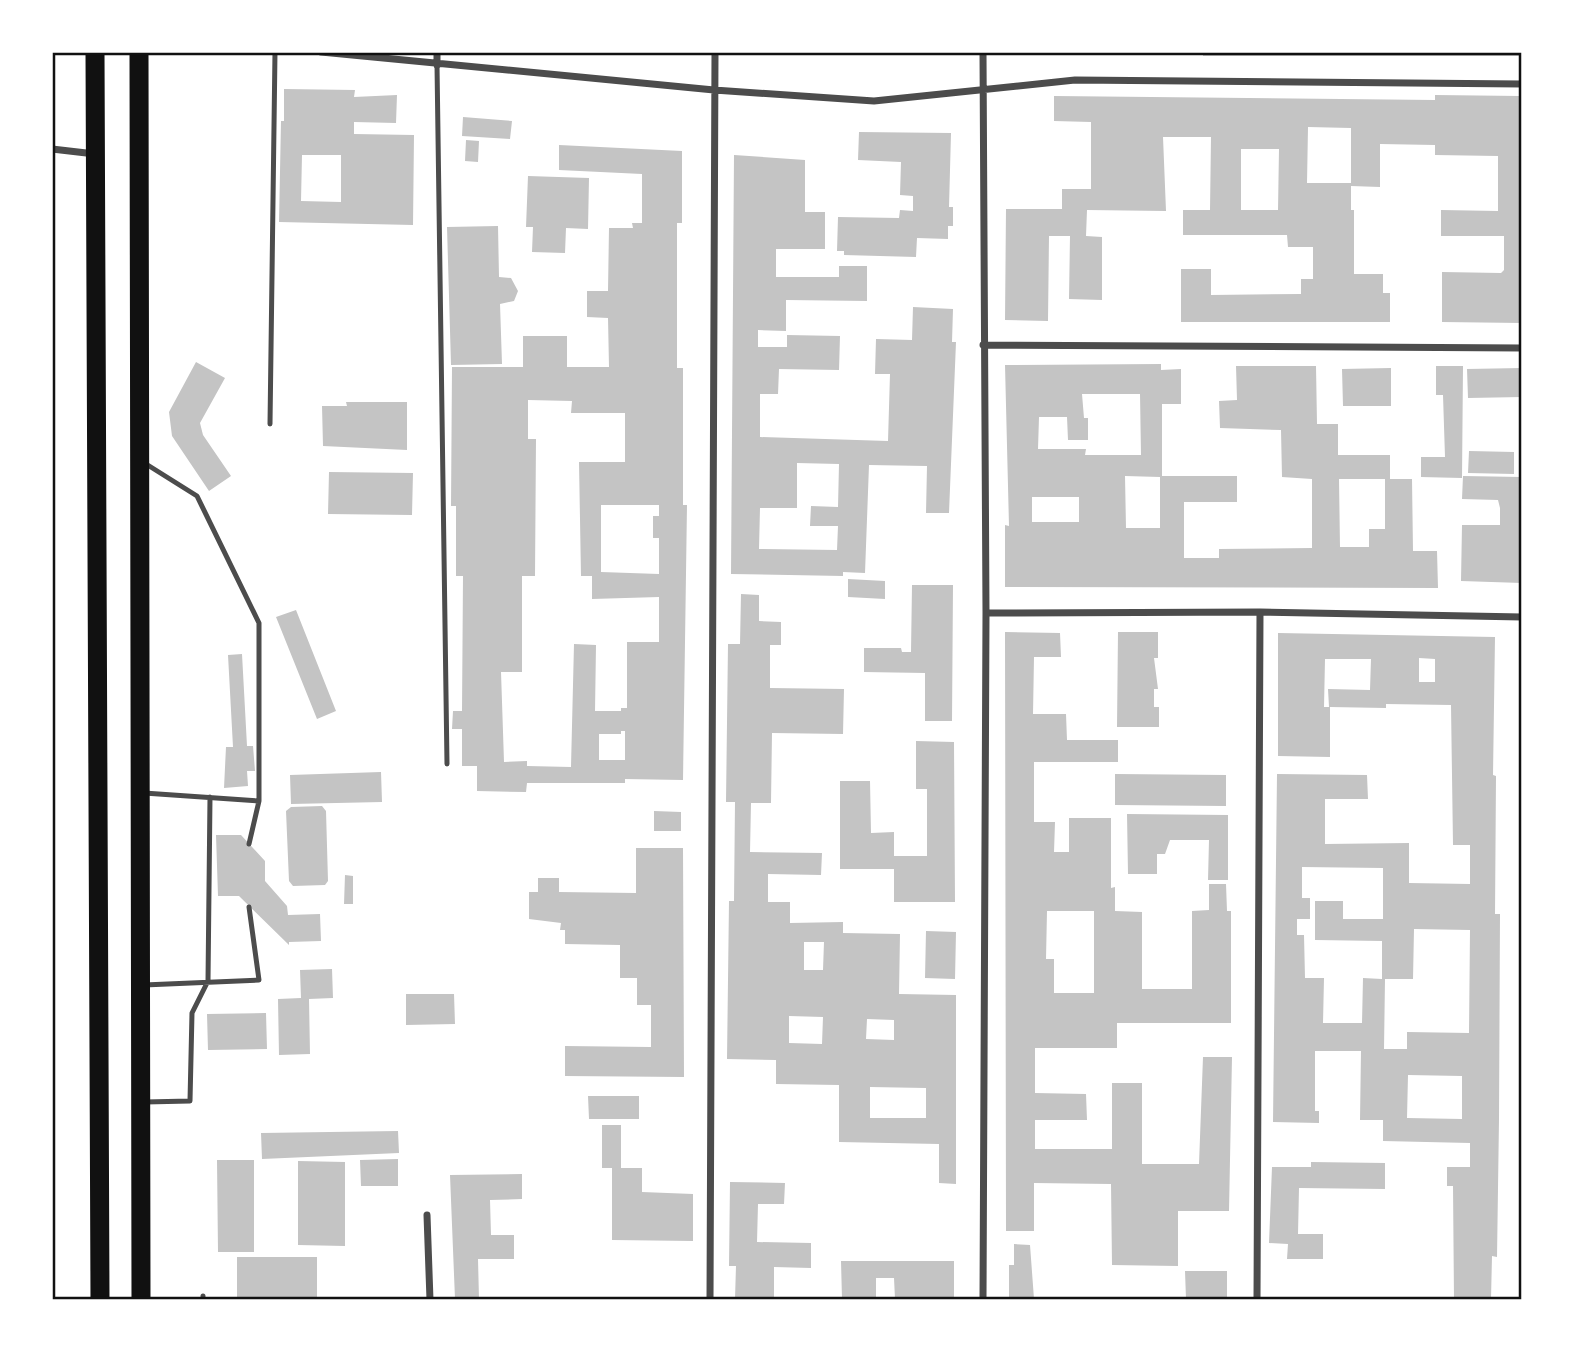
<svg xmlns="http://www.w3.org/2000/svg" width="1574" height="1352" font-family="'IBM Plex Sans',sans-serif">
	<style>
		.building { fill: #c4c4c4; fill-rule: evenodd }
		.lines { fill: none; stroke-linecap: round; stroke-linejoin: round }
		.service { stroke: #4c4c4c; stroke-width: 5 }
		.minor { stroke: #4c4c4c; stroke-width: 7 }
		.trunk { stroke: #111; stroke-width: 19 }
		.neatline { fill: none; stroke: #111; stroke-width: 2.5 }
	</style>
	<rect width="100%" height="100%" fill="#fff"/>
	<!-- building -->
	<path class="building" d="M1203 52H1522V56H1203Z
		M284 89 355 90 354 97 397 95 396 123 354 122V134L414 135 413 225 279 222 281 121H284ZM302 155H341V202L301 201Z
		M1435 95 1520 96 1522 323 1442 322V272L1501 273 1504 270V236H1441V210L1498 211V156L1435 155V145L1380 144V187L1351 186V210H1354V274H1383V293H1390V322H1181V269H1211V295L1301 294V279H1313V247H1288L1287 235H1183V210H1210L1211 137H1163L1166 211 1087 210 1086 236 1102 237V300L1069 299 1070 236H1049L1048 321 1005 320 1006 209H1062V189H1091V122L1054 121V96L1435 100ZM1308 127 1351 128V183H1307ZM1241 149H1279L1278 210H1241Z
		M463 117 512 121 510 139 462 136Z
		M859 132 951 133 949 207H953V226H948V239L917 238 916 257 844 255V251H837L838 217 899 218 900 210 913 211V196L900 195 901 162 858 160Z
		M466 140 479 141 478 162 465 161Z
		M559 145 682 151V223H677V368H683V505H687L683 780 625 779V783H527L526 792 477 791V766H462V729H452L453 711H462L463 576H456V506H451L452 367H523V336H567V367H609L608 318 587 317V291H608L609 228H633L632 223H642V174L559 170ZM528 400 572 401 571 413H625V462H579L581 576H592V599L659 597V642H627V708H621V711H595L596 645 574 644 571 767 527 766V761L504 762 501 672H522V576H535L536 439H528ZM601 505H659V516H653V538H659V574L601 572ZM621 731H625V760H599V734H621Z
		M734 155 805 160V212H825V249H776V277H839V266H867V301L786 300V331L758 330V347H787V335L840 336 839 370 779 369 778 394H760V437L888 441 890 374H875L876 339 912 340 913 307 953 309 952 342H956L949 513H926L927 466 869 465 865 573 843 572V576L731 574ZM797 463 839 464 838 507 811 506 810 526H838L837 550 759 549 760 508H797Z
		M528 176 589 178 588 229 566 228 565 253 532 252 533 227H526Z
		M498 226 499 277 511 278 518 291 514 301 500 304 502 364 451 365 447 227Z
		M196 362 225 378 200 423 203 435 231 476 209 491 172 436 169 412Z
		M1161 364V370L1181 369V404H1162V476H1237V502H1184V558H1219V549L1312 548V479L1282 477 1281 430 1220 428 1219 401 1237 400 1236 366H1316L1317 424H1338V455H1390V479H1412L1413 551H1437L1438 588 1005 587V525L1009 526 1005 365ZM1082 394H1140L1141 455H1085L1086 449H1038L1039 417H1067L1068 440H1088V418H1084ZM1125 476 1160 477V528H1126ZM1339 479H1385V529H1369V547H1340ZM1032 497H1079V522H1032Z
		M1436 366H1463L1462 478 1421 477V457H1445L1443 395H1436Z
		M1391 368V406H1343L1342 369Z
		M1522 368V397L1468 398 1467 369Z
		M346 402H407V450L323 446 322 406H347Z
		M1469 451 1514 452V474L1468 473Z
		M329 472 413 473 412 515 328 514Z
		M1463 476 1522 477V583L1461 581 1462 525H1500V508L1498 500 1462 499Z
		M848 579 885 581V599L848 597Z
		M912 585H953L952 721H925V673L864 672V648H901L902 652H911Z
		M741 594 759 595V621L781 622V645H770V688L844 689 843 734 772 733 771 803H751L750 852 822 853 821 875 768 874V902H790V923L843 922V933L900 934 899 994 956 995V1184L939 1183V1144L839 1142V1085L776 1084V1060L727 1059 729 901H734L735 802H726L728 644H740ZM804 942H824L823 970H804ZM789 1016 823 1017 822 1044 789 1043ZM867 1019 894 1020V1040L866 1039ZM870 1087 926 1088V1118H870Z
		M296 610 336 711 317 719 276 617Z
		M1005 632 1060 633 1061 657H1034L1033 714H1066L1067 740H1118V762H1034V822H1055L1054 852H1069V818H1111V888L1115 887V911L1142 912V989H1192V911L1209 910V884H1226L1227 911H1231V1023H1117V1048H1035V1093L1086 1094 1087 1120H1035V1149H1112V1083H1142V1164H1199L1203 1057H1232L1229 1211H1178V1266L1112 1265 1111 1184 1034 1183V1231H1006ZM1047 911H1094V993H1054V959H1046Z
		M1118 632H1158V658H1154L1158 689H1154V707H1159V727H1117Z
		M1278 633 1495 637 1493 775 1496 776 1495 914H1500L1499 1119 1497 1257 1492 1256 1491 1299H1454L1453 1186H1447V1167H1470V1143L1383 1141V1120H1360L1361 1051H1315V1111H1319V1123L1273 1122 1277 774 1367 775 1368 799H1325V844L1409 843V883L1470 884V845H1453L1451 705 1386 704V708L1330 707V757L1278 756ZM1419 658 1435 659V682H1419ZM1325 659H1371L1370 690 1328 689 1329 707H1324ZM1302 867 1383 868V919H1343V901H1315V940L1382 941V979L1363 978 1362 1023H1323L1324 978H1305L1304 935H1297V919H1310V898H1302ZM1414 929 1470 930 1469 1033 1407 1032V1049H1384L1385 979H1413ZM1408 1075 1462 1076V1119L1407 1118Z
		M242 654 247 746H253L255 771H247L248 786 224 788 226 747H233L228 655Z
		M916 741 954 742 955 902H894V869H840V781H870L871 833 894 832V856H927V789H916Z
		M381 772 382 802 291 804 290 775Z
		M1115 774 1226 775V806L1115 805Z
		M322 806 326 811 328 881 325 885 293 886 289 881 286 811 291 807Z
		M654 811 681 812V831H654Z
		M1127 814 1228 815V880H1208L1209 840H1170L1165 854H1157V874H1128Z
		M216 835H241L265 861V881L287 906 288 915 320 914 321 941 289 942V945L239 896H218Z
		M636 848H683L684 1077 565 1076V1046L651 1047V1005H637V978H620V945L565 944V930H560L561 923 529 919V892H538V878H559V892L636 893Z
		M345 875 353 876V904H344Z
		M926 931 956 932 955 979 925 978Z
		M332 969 333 998 309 999 310 1054 279 1055 278 999 301 998 300 970Z
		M406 994H454L455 1024 406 1025Z
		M266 1013 267 1049 208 1050 207 1014Z
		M588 1096H639V1119H589Z
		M602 1125H621V1168H642V1192L693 1194V1241L612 1240V1168H602Z
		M398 1131 399 1153 262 1159 261 1133Z
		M398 1159V1186H361L360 1160Z
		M217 1160H254V1252H218Z
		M298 1161 345 1162V1246L298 1245Z
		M1311 1162 1385 1163V1189L1299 1188 1298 1234H1323V1259H1287L1288 1244 1269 1243 1272 1167H1311Z
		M522 1174V1199L490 1200 491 1235H514V1259H478L479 1299H455L450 1175Z
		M730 1182 785 1183 784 1204H758L757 1242 811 1243V1268L774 1267V1299H735L736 1266H729Z
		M1014 1244 1030 1245 1034 1299H1009V1265H1014Z
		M237 1257H317V1297H237Z
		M841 1261H954V1299H895L894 1278H876V1299H842Z
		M1185 1271H1227V1299H1186Z"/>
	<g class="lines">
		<!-- service -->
		<path class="service" d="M437 65 447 764
			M270 424 275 52
			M146 464 197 496 259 623V801L249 844
			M144 793 259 801
			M144 985 259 980 249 907
			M145 1102 190 1101 192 1013 208 981 210 797
			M203 1300V1296"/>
		<!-- minor -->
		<path class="minor" d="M321 52 714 90 874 101 1075 80 1522 84
			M437 65V52
			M52 149 95 154
			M983 345 1522 348
			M986 613 1260 612 1522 617
			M427 1215 430 1300
			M710 1300 715 52
			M983 1300 986 613 983 52
			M1257 1300 1260 612"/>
		<!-- trunk -->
		<path class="trunk" d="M95 52 100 1300
			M139 52 141 1300"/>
	</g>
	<!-- border -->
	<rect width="1574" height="1352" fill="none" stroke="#ffffff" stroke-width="108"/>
	<rect x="54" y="54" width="1466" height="1244" class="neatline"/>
</svg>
